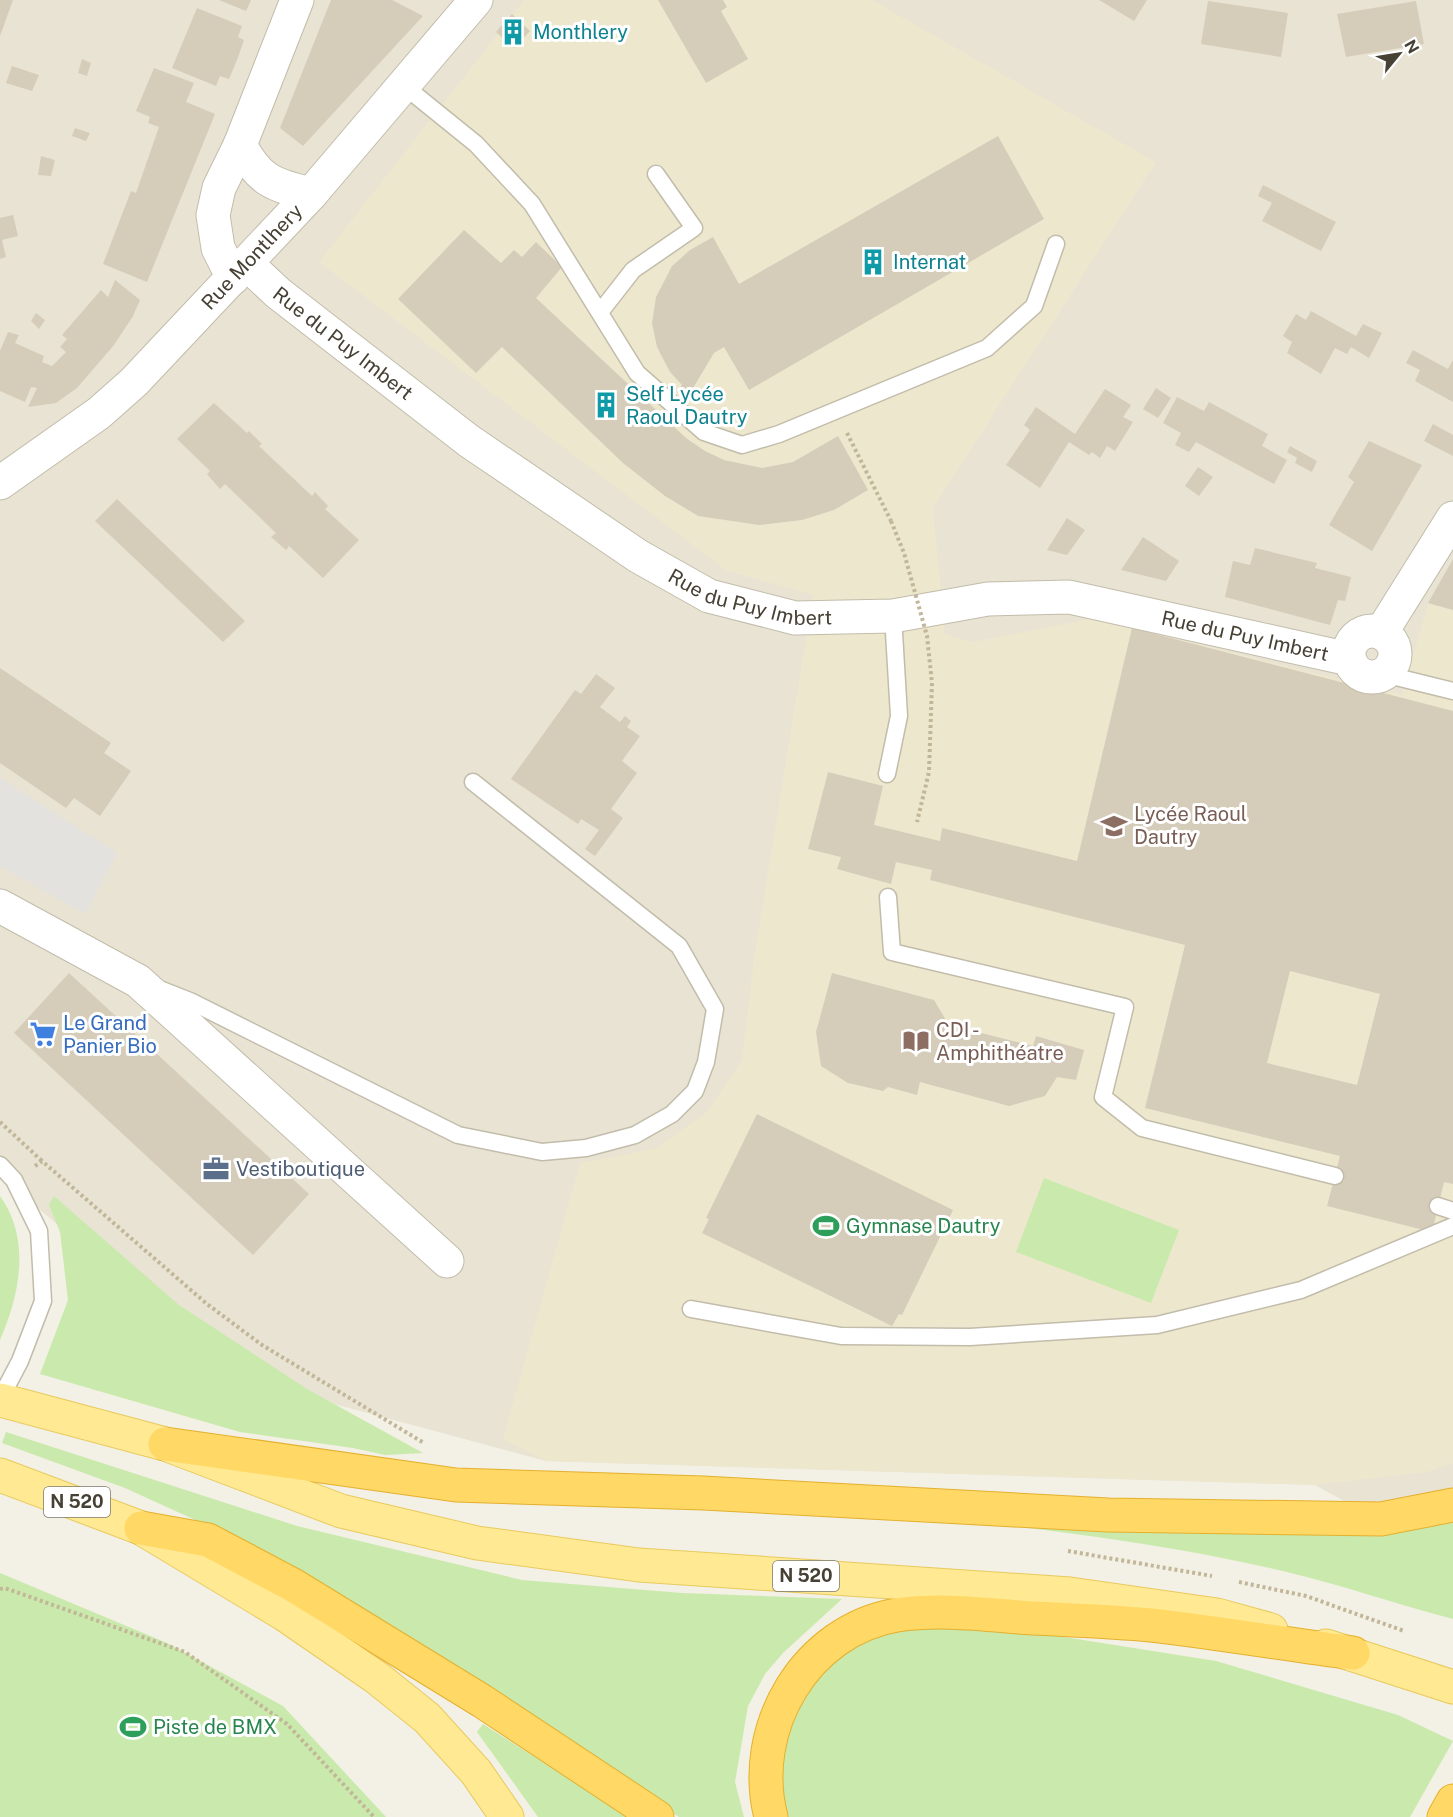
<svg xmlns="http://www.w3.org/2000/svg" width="1453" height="1817" font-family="'Public Sans',sans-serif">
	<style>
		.residential { fill: #e8e3d3 }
		.education { fill: #ede7ce }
		.green { fill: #c9eaac }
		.parking { fill: #e4e2de }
		.building { fill: #d5cdba; fill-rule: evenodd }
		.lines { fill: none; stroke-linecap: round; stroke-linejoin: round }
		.lane-casing { stroke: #c2bcaa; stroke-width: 19 }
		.street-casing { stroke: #c2bcaa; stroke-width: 35 }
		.primary-casing { stroke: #e8ca5e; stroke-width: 35 }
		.highway-casing { stroke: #e4b02f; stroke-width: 35 }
		.path { stroke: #c2b698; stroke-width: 4; stroke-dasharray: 3 3; stroke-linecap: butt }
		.lane { stroke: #fff; stroke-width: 16 }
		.street { stroke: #fff; stroke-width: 33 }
		.primary { stroke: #ffe993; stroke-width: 33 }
		.highway { stroke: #ffd865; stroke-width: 33 }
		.path-bridge { stroke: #c2b698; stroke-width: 4; stroke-dasharray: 3 3; stroke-linecap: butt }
		.labels { text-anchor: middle; stroke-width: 6; stroke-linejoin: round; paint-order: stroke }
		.shield { fill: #fff; stroke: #7e7a71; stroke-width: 1.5 }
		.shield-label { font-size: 18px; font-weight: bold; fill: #464134 }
		.culture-label { font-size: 20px; fill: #0d838f; stroke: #fff; text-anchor: start }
		.street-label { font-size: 20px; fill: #464134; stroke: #fff }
		.education-label { font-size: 20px; fill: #785e54; stroke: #fff; text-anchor: start }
		.shop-label { font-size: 20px; fill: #366cbe; stroke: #fff; text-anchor: start }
		.service-label { font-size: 20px; fill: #4e5e75; stroke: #fff; text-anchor: start }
		.leisure-label { font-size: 20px; fill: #27864d; stroke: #fff; text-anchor: start }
	</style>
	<rect width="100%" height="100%" fill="#f3f0e5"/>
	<!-- residential -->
	<path class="residential" d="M0 0H1453V1561L1315 1485 546 1461 248 1381 0 1177Z"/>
	<!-- education -->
	<path class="education" d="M524 0H872L1156 162 933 508 945 634 973 642 1094 618 1402 695 1428 603 1453 610V1463L1427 1472 1315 1485 546 1461 503 1439 580 1163 654 1149 706 1113 742 1060 754 958 813 595 727 571 319 262Z"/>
	<!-- green -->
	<path class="green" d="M1044 1178 1179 1230 1151 1303 1016 1252Z
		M0 1196C31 1239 20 1294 0 1340Z
		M54 1196 179 1305 307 1389 423 1453 385 1455 353 1448 240 1432 40 1374 68 1300 60 1232 49 1205Z
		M6 1432 297 1526 522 1580 682 1593 842 1599 783 1653 765 1674 748 1706 735 1782 744 1817H679L272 1555 125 1488 2 1443Z
		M1453 1519V1619C1399 1605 1345 1586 1291 1573 1191 1549 1089 1535 986 1523Z
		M0 1573 167 1643 283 1706 386 1817H0Z
		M943 1628 991 1629 1064 1637 1216 1661 1398 1715 1453 1741 1410 1817H787C781 1792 776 1760 784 1735 794 1699 838 1646 874 1635 896 1628 921 1629 943 1628Z
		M483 1724 629 1817H538L477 1732Z"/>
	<!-- parking -->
	<path class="parking" d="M0 778 117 853 85 914 0 866Z"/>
	<!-- building -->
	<path class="building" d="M0 0H13L0 36Z
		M219 0H251L246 11Z
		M331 0H392L423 16 303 146 280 128Z
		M658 0H723L727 7 721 11 748 59 706 83Z
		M1099 0H1147L1134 21Z
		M1208 1 1288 13 1281 57 1201 44Z
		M1416 1 1424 44 1346 57 1337 14Z
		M197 8 242 26 238 37 244 40 237 60 229 79 220 76 216 86 172 68Z
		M512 14 530 31 514 48 496 32Z
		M82 59 91 63 87 76 78 73Z
		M12 66 39 75 32 91 6 83Z
		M154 68 194 83 186 102 215 114 147 282 103 264 131 191 136 193 159 127 148 123 150 117 136 111Z
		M75 128 90 133 86 141 72 136Z
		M998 136 1044 219 749 390 724 347 714 353 690 393 680 387 682 385 670 372 657 347 652 323 656 297 672 266 690 250 713 237 739 284Z
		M41 156 55 160 51 176 38 175Z
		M1263 185 1336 222 1321 251 1262 221 1272 203 1258 196Z
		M13 215 18 236 2 240 6 257 0 259V218Z
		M464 230 501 263 514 250 522 257 536 242 562 267 536 298 686 438 705 451 724 460 762 468 793 462 838 436 868 490 834 510 802 520 759 525 698 516 665 496 623 463 502 347 476 373 398 299Z
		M115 280 140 300 133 316 114 345 77 388 56 403 28 407 37 388 31 387 25 402 0 391V351L8 332 19 335 15 343 44 356 42 362 52 366 66 352 60 347 67 339 62 335 101 290 108 297Z
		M1311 311 1356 336 1363 324 1382 333 1369 358 1351 347 1347 354 1335 348 1321 374 1287 353 1292 342 1283 336 1296 314 1306 320Z
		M36 313 45 320 39 329 31 321Z
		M1413 350 1448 369 1453 360V402L1415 381 1420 370 1406 363Z
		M1156 388 1171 398 1158 418 1143 409Z
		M1105 389 1131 405 1123 417 1133 422 1115 451 1107 446 1100 458 1092 452 1089 455 1069 442 1040 488 1006 465 1030 430 1024 425 1036 407 1075 434Z
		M1177 397 1204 411 1209 402 1268 434 1262 446 1287 460 1274 484 1196 442 1189 452 1175 445 1181 433 1163 423Z
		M214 403 247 433 249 431 262 444 259 446 312 496 315 492 328 506 325 509 359 540 323 578 289 546 286 550 271 537 276 533 225 484 220 489 207 474 210 471 177 439Z
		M1433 424 1453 435V456L1424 441Z
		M1369 441 1422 465 1372 551 1329 525 1354 482 1348 477Z
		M1290 446 1317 461 1312 472 1295 463 1297 458 1287 452Z
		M1198 467 1213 477 1199 496 1185 486Z
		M117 499 245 621 223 642 95 521Z
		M1067 518 1085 530 1067 555 1047 550Z
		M1143 537 1179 561 1166 581 1121 570Z
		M1255 548 1317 563 1315 568 1351 577 1345 601 1338 600 1330 625 1225 597 1233 561 1250 565Z
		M1453 559V610L1428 603Z
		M1132 628 1453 711V1184L1444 1182 1432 1232 1327 1206 1340 1156 1145 1108 1185 945 930 880 932 870 896 862 891 884 837 869 841 857 808 849 828 772 883 786 874 825 940 841 942 828 1077 861ZM1290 971 1380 994 1357 1085 1267 1063Z
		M0 668 111 743 104 753 131 771 100 816 74 798 66 808 0 763Z
		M596 674 615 688 600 707 620 722 625 716 631 721 627 727 640 736 622 761 637 773 611 809 623 818 595 856 585 849 599 830 581 819 578 824 511 779 575 690 581 694Z
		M69 973 309 1194 253 1255 14 1033Z
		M832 973 934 1000 949 1025 1033 1046 1036 1036 1084 1050 1076 1080 1057 1077 1045 1096 1009 1106 920 1082 917 1095 888 1087 883 1091 848 1083 821 1066 816 1032Z
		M757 1114 953 1210 902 1315 899 1314 892 1326 702 1233 709 1219 706 1218Z"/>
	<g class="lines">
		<!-- lane casing -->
		<g class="lane-casing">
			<path id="lane" d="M403 85 476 144 532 204 637 373 704 432 742 445 779 434 987 348 1034 306 1056 244
				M601 311 633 270 694 228 656 174
				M1384 674 1453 691
				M887 774 899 716 893 616
				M888 897 892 952 1125 1007 1103 1097 1142 1128 1335 1176
				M162 990 190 1001 458 1135 542 1152 586 1148 635 1135 672 1114 695 1091 706 1062 715 1009 679 946 473 782
				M0 1165 14 1180 39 1231 43 1301 20 1361 0 1399
				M1438 1206 1453 1211
				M691 1309 841 1336 970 1337 1157 1325 1301 1290 1453 1226"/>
		</g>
		<!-- street casing -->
		<g class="street-casing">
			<g id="street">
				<path d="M240 145C259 180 272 185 311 194"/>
				<path id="s1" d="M246 263 278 293 469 441 638 556 709 596 795 618 893 616 988 599 1069 597 1349 659"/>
				<path d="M233 278 218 248 213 215 219 188 240 145 297 0"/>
				<path id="s2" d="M0 483 99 413 134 382 311 194 476 0"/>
				<circle cx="1372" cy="654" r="23"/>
				<path d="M1381 633 1453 518"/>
				<path d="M0 906 138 981 447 1261"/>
			</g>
		</g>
		<!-- primary casing -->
		<g class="primary-casing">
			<path id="primary" d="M0 1400 165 1444 341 1511 477 1543 639 1565 1070 1594 1217 1615 1271 1630
				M0 1475 141 1528 284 1614 377 1678 427 1718 476 1772 507 1817
				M1326 1646 1453 1687"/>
		</g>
		<!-- highway casing -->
		<g class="highway-casing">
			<path id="highway" d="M165 1444 456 1485 703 1493 1108 1515 1381 1519 1453 1505
				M141 1528 208 1540 293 1585 482 1701 657 1817
				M771 1817C748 1728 806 1630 897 1615 942 1608 989 1615 1033 1618 1072 1620 1112 1621 1151 1625 1219 1633 1286 1644 1353 1653
				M1444 1817 1453 1801"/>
		</g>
		<!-- path -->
		<path class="path" d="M847 433 891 521
			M0 1122 42 1161
			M35 1166 42 1161 207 1304 262 1345 424 1443
			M1068 1551 1212 1576
			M1239 1582 1306 1596 1404 1631
			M0 1589 5 1588 185 1652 287 1724 374 1817"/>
		<!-- lane -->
		<use href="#lane" class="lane"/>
		<!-- street -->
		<use href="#street" class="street"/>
		<!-- primary -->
		<use href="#primary" class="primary"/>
		<!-- highway -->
		<use href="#highway" class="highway"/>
		<!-- path-bridge -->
		<path class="path-bridge" d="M891 521 904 553 927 636 932 683 929 772 917 822"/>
	</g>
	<!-- icons -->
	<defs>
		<g id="building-bare" transform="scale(2.07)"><path d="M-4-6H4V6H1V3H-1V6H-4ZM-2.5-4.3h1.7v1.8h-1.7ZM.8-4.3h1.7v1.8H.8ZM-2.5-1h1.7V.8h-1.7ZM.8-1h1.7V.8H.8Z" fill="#0f9aa8" stroke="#fff" stroke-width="2.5" paint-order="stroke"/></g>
		<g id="school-bare" transform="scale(2.07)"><path d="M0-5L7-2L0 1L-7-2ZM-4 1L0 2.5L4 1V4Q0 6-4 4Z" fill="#8d6e63" stroke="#fff" stroke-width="2.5" paint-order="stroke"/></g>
		<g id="supermarket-bare" transform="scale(2.07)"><path d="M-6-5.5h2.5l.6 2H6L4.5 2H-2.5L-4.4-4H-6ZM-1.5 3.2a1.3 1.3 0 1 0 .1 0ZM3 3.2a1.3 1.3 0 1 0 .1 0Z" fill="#3f7fe0" stroke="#fff" stroke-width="2.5" paint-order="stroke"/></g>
		<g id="library-bare" transform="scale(2.07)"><path d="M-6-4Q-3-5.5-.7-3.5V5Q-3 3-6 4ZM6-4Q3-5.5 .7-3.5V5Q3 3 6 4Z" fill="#8d6e63" stroke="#fff" stroke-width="2.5" paint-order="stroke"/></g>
		<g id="office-bare" transform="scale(2.07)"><path d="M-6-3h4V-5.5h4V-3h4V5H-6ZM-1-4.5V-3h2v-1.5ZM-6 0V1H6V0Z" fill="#5c6f8a" stroke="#fff" stroke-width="2.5" paint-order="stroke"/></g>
		<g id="stadium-bare" transform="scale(2.07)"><path d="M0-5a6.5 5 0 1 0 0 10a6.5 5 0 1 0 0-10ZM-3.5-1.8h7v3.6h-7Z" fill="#2e9e5b" stroke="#fff" stroke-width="2.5" paint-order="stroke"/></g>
	</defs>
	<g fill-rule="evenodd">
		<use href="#building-bare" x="513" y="32"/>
		<use href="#building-bare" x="873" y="262"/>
		<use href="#building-bare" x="606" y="405"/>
		<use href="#school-bare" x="1114" y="826"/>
		<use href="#supermarket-bare" x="43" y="1034"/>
		<use href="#library-bare" x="916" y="1041"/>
		<use href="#office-bare" x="216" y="1169"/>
		<use href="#stadium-bare" x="826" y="1226"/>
		<use href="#stadium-bare" x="133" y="1727"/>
	</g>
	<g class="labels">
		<!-- shield labels -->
		<g class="shield">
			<rect x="44" y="1487" width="66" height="30" rx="4.5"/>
			<rect x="773" y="1561" width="66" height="30" rx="4.5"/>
		</g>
		<g class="shield-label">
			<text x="77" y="1508">N 520</text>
			<text x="806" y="1582">N 520</text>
		</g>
		<!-- culture labels -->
		<g class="culture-label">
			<text x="533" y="39">Monthlery</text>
			<text x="893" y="269">Internat</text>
			<text x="626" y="401">Self Lycée<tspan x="626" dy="23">Raoul Dautry</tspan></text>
		</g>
		<!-- street labels -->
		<g class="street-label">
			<text dy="7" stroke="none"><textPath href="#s2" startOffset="340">Rue Montlhery</textPath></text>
			<text dy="7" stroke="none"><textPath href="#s1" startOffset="126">Rue du Puy Imbert</textPath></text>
			<text dy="7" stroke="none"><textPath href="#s1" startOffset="612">Rue du Puy Imbert</textPath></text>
			<text dy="7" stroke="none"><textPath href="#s1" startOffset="1116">Rue du Puy Imbert</textPath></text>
		</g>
		<!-- education labels -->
		<g class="education-label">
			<text x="1134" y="821">Lycée Raoul<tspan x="1134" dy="23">Dautry</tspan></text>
			<text x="936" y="1037">CDI -<tspan x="936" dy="23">Amphithéatre</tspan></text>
		</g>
		<!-- shop labels -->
		<g class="shop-label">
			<text x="63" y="1030">Le Grand<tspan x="63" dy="23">Panier Bio</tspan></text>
		</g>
		<!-- service labels -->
		<g class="service-label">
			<text x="236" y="1176">Vestiboutique</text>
		</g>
		<!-- leisure labels -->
		<g class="leisure-label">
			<text x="846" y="1233">Gymnase Dautry</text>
			<text x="153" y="1734">Piste de BMX</text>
		</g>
	</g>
	<!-- north arrow -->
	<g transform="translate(1399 54) rotate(60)" stroke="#ffffff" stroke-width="4.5" paint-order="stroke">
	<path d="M0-4.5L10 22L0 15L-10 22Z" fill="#464134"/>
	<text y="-9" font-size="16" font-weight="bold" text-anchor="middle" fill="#464134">N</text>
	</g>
</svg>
